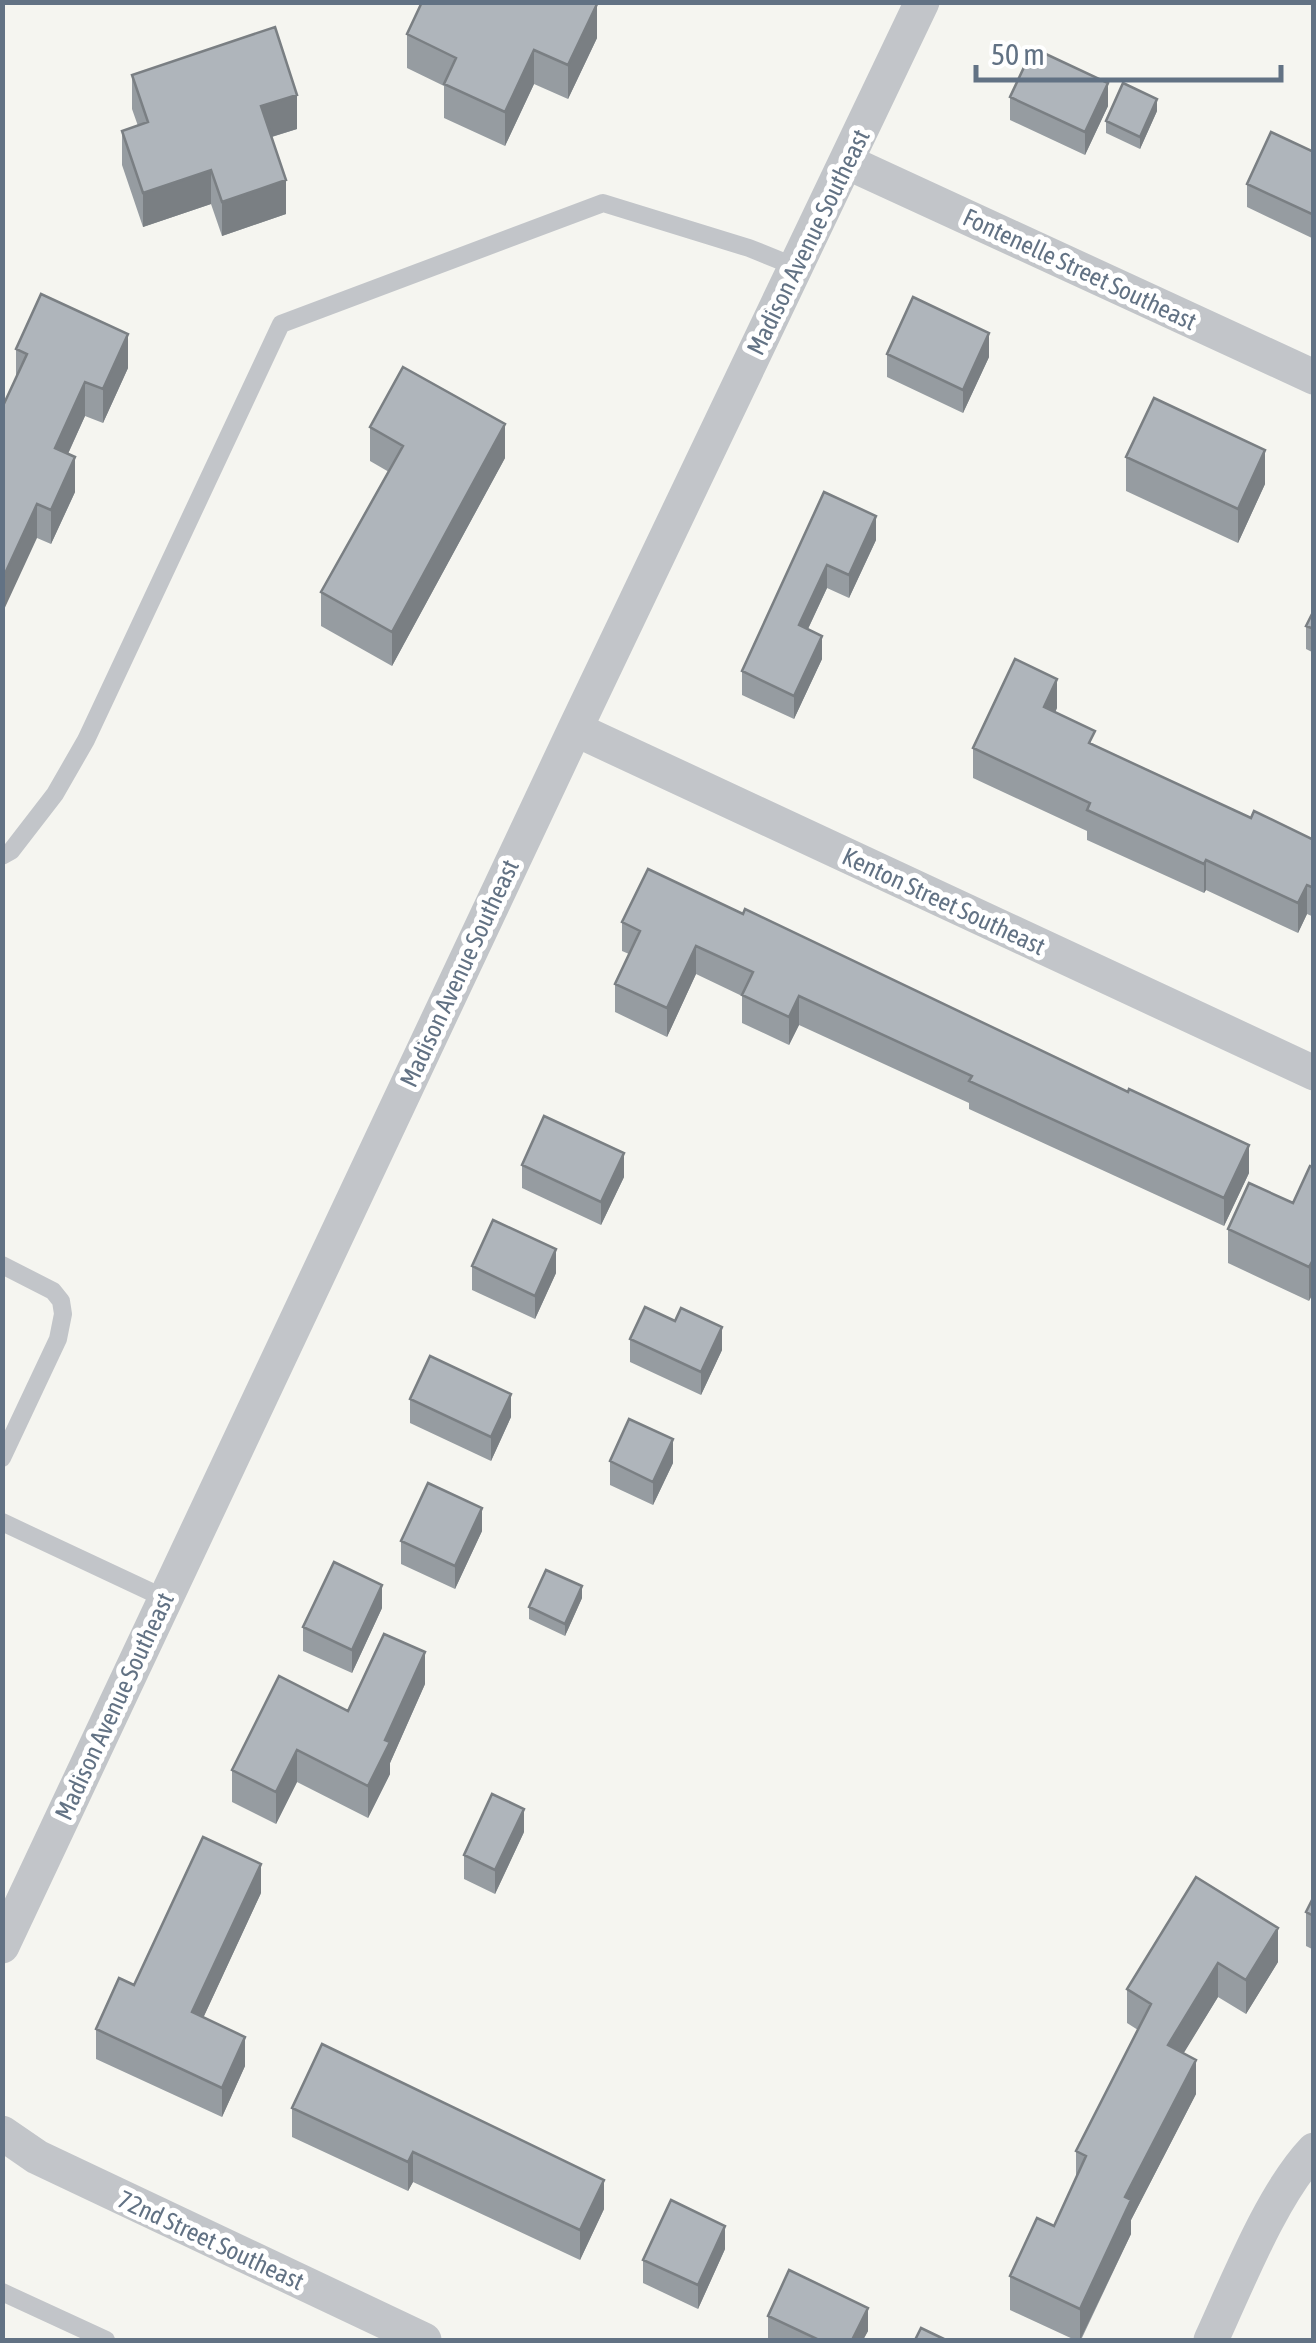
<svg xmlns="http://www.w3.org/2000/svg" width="1316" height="2343" font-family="'Asap Condensed',sans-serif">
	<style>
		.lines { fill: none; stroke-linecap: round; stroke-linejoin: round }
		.lane { stroke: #c2c5c9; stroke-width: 18 }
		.street { stroke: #c2c5c9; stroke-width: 35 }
		.wall { fill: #969ca1 }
		.shaded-wall { fill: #7a7f83 }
		.building { fill: #afb5bb; stroke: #7a7f83; stroke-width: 2.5 }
		.labels { text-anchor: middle; stroke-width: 10; stroke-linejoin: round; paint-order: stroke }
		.street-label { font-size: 25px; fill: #627284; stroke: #fff }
	</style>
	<rect width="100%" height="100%" fill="#f5f5f0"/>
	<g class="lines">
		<!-- lane -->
		<path class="lane" d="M2 856 11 851 55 794 86 740 281 324 603 203 749 248 796 267
			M2 1265 53 1291 61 1301 63 1314 58 1339 2 1458
			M2 1522 164 1598
			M2 2292 106 2340"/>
		<!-- street -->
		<path class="street" d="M847 162 1314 377
			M575 729 1314 1073
			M2 1946 575 729 922 2
			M2 2133 37 2157 424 2340
			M1211 2340C1237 2284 1272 2194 1314 2150"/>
	</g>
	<!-- wall -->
	<path class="wall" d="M407 34 597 38 568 99 534 84 505 146 444 118V86L407 68Z
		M132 75 297 129 272 137 286 214 222 236 211 204 143 227 122 165V131L138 126 132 109Z
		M1010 97 1108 106 1085 155 1010 120Z
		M1157 111 1140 149 1106 133V121Z
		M1314 152V239L1247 207V184Z
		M16 349 128 368 103 423 85 416 68 454 75 492 51 544 37 538 16 379Z
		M887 354 989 357 963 413 887 377Z
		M370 427 505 458 392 666 321 626V592L389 472 370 461Z
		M1126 457 1265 484 1238 543 1126 491Z
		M824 492 876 540 849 598 827 588 808 629 822 659 794 719 742 695V671Z
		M1314 610V653L1306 649V626Z
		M1057 708 1055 712 1095 746 1251 818 1314 840V917L1307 914 1298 933 1206 890 1204 893 1087 840V831L973 778V748Z
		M648 869 1249 1173 1224 1226 969 1109V1103L799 1025 789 1045 742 1023V996L696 974 667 1037 615 1012V984L629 954 622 951V922Z
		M522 1165 624 1177 601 1225 522 1188Z
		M1310 1166 1309 1301 1228 1263V1229L1293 1203Z
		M472 1266 556 1273 535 1319 472 1290Z
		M630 1339 722 1350 701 1395 630 1362Z
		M410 1399 511 1417 491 1461 410 1423Z
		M610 1461 673 1463 653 1505 610 1485Z
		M482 1531 455 1589 401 1564V1541Z
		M582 1598 565 1636 529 1619V1607Z
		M382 1608 352 1673 303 1651V1627Z
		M425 1684 390 1763V1774L368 1818 297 1782 276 1824 232 1802V1770L348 1711Z
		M524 1832 495 1894 464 1879V1855Z
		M1196 1877 1278 1962 1246 2014 1218 1997 1183 2053 1196 2094 1131 2220V2234L1081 2340H1075L1010 2310V2276L1054 2226 1076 2178V2151L1138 2030 1127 2023V1989Z
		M261 1893 203 2018 245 2066 222 2117 96 2059V2029L134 1985Z
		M1314 1896V1950L1306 1946V1912Z
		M292 2108 604 2209 580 2260 413 2182 408 2191 292 2137Z
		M725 2249 698 2309 643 2283V2260Z
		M768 2316 868 2331 863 2340H771L768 2339Z"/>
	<!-- shaded-wall -->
	<path class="shaded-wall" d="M597 4V38L568 99V65Z
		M534 50V84L505 146V112Z
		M1108 83V106L1085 155V132Z
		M297 95V129L261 140V106Z
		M1157 99V111L1140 149V137Z
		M211 170V204L143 227V193Z
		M286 180V214L222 236V202Z
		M989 333V357L963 413V390Z
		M128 334V368L103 423V389Z
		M85 382V416L55 482V448Z
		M505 424V458L392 666V632Z
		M1265 450V484L1238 543V509Z
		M75 457V492L51 544V510Z
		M37 504V538L2 614V580Z
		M876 516V540L849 598V575Z
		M827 565V588L799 648V625Z
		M822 636V659L794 719V696Z
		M1057 679V708L1044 736V707Z
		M1206 860V890L1204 893V864Z
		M1307 885V914L1298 933V903Z
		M696 946V974L667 1037V1008Z
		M799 996V1025L789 1045V1017Z
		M1249 1145V1173L1224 1226V1198Z
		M624 1153V1177L601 1225V1202Z
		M556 1249V1273L535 1319V1296Z
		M1314 1258V1292L1309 1301V1267Z
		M722 1327V1350L701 1395V1372Z
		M511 1394V1417L491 1461V1437Z
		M673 1439V1463L653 1505V1482Z
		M482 1508V1531L455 1589V1566Z
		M382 1585V1608L352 1673V1650Z
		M582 1586V1598L565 1636V1624Z
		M425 1652V1684L390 1763V1774L368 1818V1786L385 1740Z
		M297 1750V1782L276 1824V1792Z
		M524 1809V1832L495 1894V1870Z
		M261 1864V1893L192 2042V2012Z
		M1278 1928V1962L1246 2014V1980Z
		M1218 1963V1997L1168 2079V2045Z
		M245 2037V2066L222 2117V2088Z
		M1196 2060V2094L1131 2220V2234L1080 2340V2309L1125 2197Z
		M413 2152V2182L408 2191V2162Z
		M604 2180V2209L580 2260V2230Z
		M725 2226V2249L698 2309V2285Z
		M868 2308V2331L863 2340H852Z"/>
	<!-- building -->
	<path class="building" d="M422 2H593L597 4 568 65 534 50 505 112 444 84 456 58 407 34Z
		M275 27 297 95 261 106 286 180 222 202 211 170 143 193 122 131 148 122 132 75Z
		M1033 48 1108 83 1085 132 1010 97Z
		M1123 83 1157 99 1140 137 1106 121Z
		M1271 132 1314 152V215L1247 184Z
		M41 294 128 334 103 389 85 382 55 448 75 457 51 510 37 504 2 580V408L27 354 16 349Z
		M913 297 989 333 963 390 887 354Z
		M403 367 505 424 392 632 321 592 403 446 370 427Z
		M1154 398 1265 450 1238 509 1126 457Z
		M824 492 876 516 849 575 827 565 799 625 822 636 794 696 742 671Z
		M1314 610V629L1306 626Z
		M1015 659 1057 679 1044 707 1095 731 1089 743 1251 818 1254 811 1314 840V888L1307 885 1298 903 1206 860 1204 864 1087 810 1090 803 973 748Z
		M648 869 743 914 745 909 1128 1092 1129 1089 1249 1145 1224 1198 969 1081 972 1076 799 996 789 1017 742 995 753 972 696 946 667 1008 615 984 640 931 622 922Z
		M544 1116 624 1153 601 1202 522 1165Z
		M1310 1166 1314 1167V1258L1309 1267 1228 1229 1249 1183 1293 1203Z
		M493 1220 556 1249 535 1296 472 1266Z
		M645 1307 675 1321 681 1308 722 1327 701 1372 630 1339Z
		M430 1356 511 1394 491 1437 410 1399Z
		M629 1419 673 1439 653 1482 610 1461Z
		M428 1483 482 1508 455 1566 401 1541Z
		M334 1562 382 1585 352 1650 303 1627Z
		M546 1570 582 1586 565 1624 529 1607Z
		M384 1634 425 1652 385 1740 390 1742 368 1786 297 1750 276 1792 232 1770 279 1676 348 1711Z
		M492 1794 524 1809 495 1870 464 1855Z
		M203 1837 261 1864 192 2012 245 2037 222 2088 96 2029 119 1978 134 1985Z
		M1196 1877 1278 1928 1246 1980 1218 1963 1168 2045 1196 2060 1125 2197 1131 2200 1080 2309 1010 2276 1037 2218 1054 2226 1086 2156 1076 2151 1151 2004 1127 1989Z
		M1314 1896V1916L1306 1912Z
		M322 2044 604 2180 580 2230 413 2152 408 2162 292 2108Z
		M671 2200 725 2226 698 2285 643 2260Z
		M789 2270 868 2308 852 2340H819L768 2316Z
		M921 2328 946 2340H915Z"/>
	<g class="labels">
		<!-- street labels -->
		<g class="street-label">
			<text transform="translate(808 242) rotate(-64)" y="9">Madison Avenue Southeast</text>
			<text transform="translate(1080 269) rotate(25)" y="9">Fontenelle Street Southeast</text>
			<text transform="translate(944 901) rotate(25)" y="9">Kenton Street Southeast</text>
			<text transform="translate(459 973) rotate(-65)" y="9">Madison Avenue Southeast</text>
			<text transform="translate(114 1706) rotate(-65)" y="9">Madison Avenue Southeast</text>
			<text transform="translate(211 2240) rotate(25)" y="9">72nd Street Southeast</text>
		</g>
	</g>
	<!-- border -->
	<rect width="1316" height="2343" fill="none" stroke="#627284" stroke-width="10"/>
	<!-- scale -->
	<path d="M976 65v15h305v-15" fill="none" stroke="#627284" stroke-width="5"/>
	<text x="991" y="65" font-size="30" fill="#627284" stroke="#ffffff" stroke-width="8" paint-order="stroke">50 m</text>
</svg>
